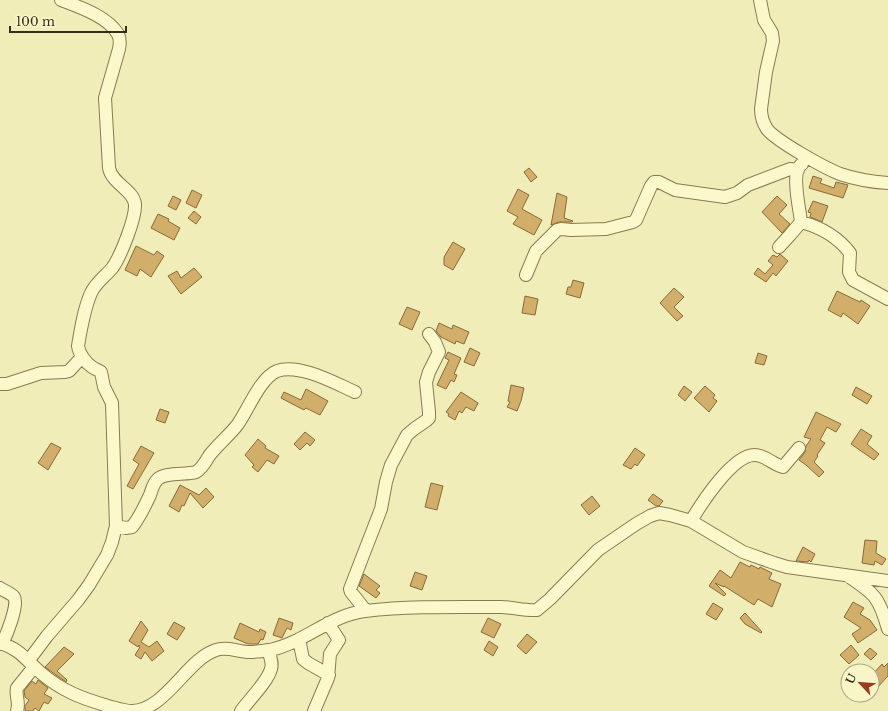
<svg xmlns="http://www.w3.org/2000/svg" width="888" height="711" font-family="'Libre Baskerville',serif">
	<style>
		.building { fill: #d2ae6b; stroke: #896a37 }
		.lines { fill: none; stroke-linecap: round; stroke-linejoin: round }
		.minor-casing { stroke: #887b53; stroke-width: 14 }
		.minor { stroke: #fbf8cc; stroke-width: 12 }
	</style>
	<rect width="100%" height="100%" fill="#f1edb9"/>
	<!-- building -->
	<path class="building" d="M529 168 537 177 531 182 524 172Z
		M813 176 822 179 820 183 834 188 836 182 848 185 843 198 809 188Z
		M518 189 529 195 522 209 542 220 534 235 513 224 518 217 507 211Z
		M192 190 202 195 196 208 186 203Z
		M557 193 567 197 564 218 573 221 572 222H559L551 225Z
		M173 196 181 200 176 210 168 206Z
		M777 196 787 205 779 214 790 224 782 233 762 212Z
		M813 201 828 206 822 222 810 217 811 213 808 212Z
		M194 211 201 217 196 224 188 218Z
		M158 214 169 219 168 221 180 228 174 240 151 228Z
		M453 242 465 249 453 270 444 265V257Z
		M136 246 154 255 157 251 164 256 151 277 140 269 137 276 125 270Z
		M780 254 788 261 776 276 773 273 766 282 754 274 758 268 765 274 773 265 768 261 773 255 777 257Z
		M194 268 202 277 181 294 168 276 177 271 181 278Z
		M573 280 584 283 580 298 566 294 568 287H571Z
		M674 288 684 297 674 307 683 316 677 321 660 303Z
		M837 291 860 302 861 300 870 306 858 324 843 313 841 317 828 310Z
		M525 296 538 299 535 315 522 313Z
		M407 307 420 312 412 330 399 324Z
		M439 323 452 329 453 325 469 332 464 344 456 341 455 344 441 337 436 331Z
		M470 348 480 353 474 366 464 362Z
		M448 352 461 358 454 374 457 375 454 382 451 380 446 389 437 385 449 360 445 358Z
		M758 353 767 356 764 365 755 363Z
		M511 385 524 388 521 401 517 411 507 407 510 402 508 401Z
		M684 386 692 392 685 401 678 395Z
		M705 386 715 395 713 398 717 401 709 412 694 398Z
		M856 387 872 396 867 404 852 395Z
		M306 389 328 401 320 415 306 408 304 410 281 398 284 392 301 400Z
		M461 392 478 403 474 411 466 407 462 413 459 411 455 420 448 416 449 414 446 412Z
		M160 409 169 412 165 423 156 420Z
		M816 412 841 424 836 432 827 427 820 440 825 443 817 455 818 456 814 462 824 472 819 477 806 465 799 460 805 452 806 446 811 439 804 437Z
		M861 429 872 436 867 444 879 454 874 460 851 444Z
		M305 432 315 440 310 446 307 443 300 450 294 444Z
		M258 439 266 446 265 448 279 456 274 464 267 460 258 472 252 467 254 465 245 455Z
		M51 443 61 448 48 470 38 463Z
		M141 446 154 453 133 489 127 486 139 464 133 460Z
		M635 448 645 455 637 466 635 464 631 469 623 465Z
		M431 483 443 486 437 510 425 507Z
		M180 485 199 495 206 488 214 497 203 508 190 493 184 506 182 505 179 512 169 506Z
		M653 494 663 501 659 506H656L648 500Z
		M592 496 600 506 589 515 581 505Z
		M865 540 877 541 876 553 886 559 882 565 875 561 874 565 862 563Z
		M803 547 815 554 811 562 809 560 808 562 796 561Z
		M740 562 750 567 751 565 759 569 760 567 772 573 769 579 781 584 772 607 758 599 754 605 724 586V587L715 583 726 594 724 596 709 586 720 570 731 578Z
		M415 572 427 576 422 590 410 586Z
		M364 574 380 586 376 590 380 593 376 598 359 586Z
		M853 602 864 608 860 614 870 620 877 630 858 643 852 634 861 628 844 617Z
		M713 603 723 609 716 620 706 614Z
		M745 613 762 632 761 633 745 624 740 618Z
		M279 618 293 623 291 630 287 628 282 638 273 635Z
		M488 618 501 624 494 638 481 632Z
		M141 621 148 630 141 642 149 647 157 641 164 651 152 661 145 652 141 659 135 655 140 647 139 645 138 647 129 641Z
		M174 622 185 628 177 640 167 634Z
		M240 623 259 632 260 629 266 632 263 640 261 639 258 644H248L234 638Z
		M527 634 537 642 526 654 517 646Z
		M489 641 498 647 493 656 484 650Z
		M851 645 859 655 849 664 840 655Z
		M64 647 74 654 57 671 67 680 66 682 45 667Z
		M870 648 877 654 871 660 864 654Z
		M888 663V676L876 689 872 686V675L882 664 884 667Z
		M38 680 48 688 44 694 52 698 48 704 44 702 39 711 35 708 33 711H27L25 710V706L29 700 25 697 24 691 32 681 36 684Z"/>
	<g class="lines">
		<!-- minor casing -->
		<g class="minor-casing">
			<path id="minor" d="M760 0 764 20 772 33 773 41 766 72 761 109C761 115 763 123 767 129 776 141 825 168 840 174 855 179 872 182 888 183
				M801 222C820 227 838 237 850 253L849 272 853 280 888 299
				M779 247 790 235 801 222C800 210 790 171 802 164
				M526 275 536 251 557 230 561 229 571 230 606 229 633 222 636 220 651 186 654 182H659L675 190 725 197 737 193 748 185 790 169 798 170
				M0 384H7L41 373 65 372 69 371 82 357
				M691 521C701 504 733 454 755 455 765 455 774 465 783 467L799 448
				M116 526 126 528 132 527C139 518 145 506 150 495 152 490 153 483 158 479 165 472 186 475 196 472 202 469 206 461 209 456 218 444 229 436 238 424 248 410 260 378 277 371 299 363 335 383 355 392
				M848 576C875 594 879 597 888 629
				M0 588C4 591 11 593 14 597 19 605 6 636 2 644
				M366 611 351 592 350 589 381 509 386 482 391 465 407 435 414 429 427 420 429 418V412L426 382 429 372 439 352 435 342 429 334
				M299 639 303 659 308 663 329 675
				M0 643C20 649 26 660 41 673 62 691 81 698 108 706 116 708 124 711 132 711 166 710 187 659 216 650 226 646 239 652 249 652 256 652 263 651 270 650 304 643 330 615 365 611 410 606 455 607 501 607 513 607 525 611 537 610L550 599 598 550 636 524 650 516 659 513 670 515 691 521 743 552 774 563 787 567 888 581
				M29 660 47 636 78 600 89 585 107 555 112 542 116 526 112 403 104 387 101 372C98 370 95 369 92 367 86 363 79 354 78 346 81 328 84 309 91 293 96 282 106 276 113 267 121 255 136 218 135 204 133 189 112 184 109 168L105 98 119 49C120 44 120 38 118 34 107 16 79 7 61 0
				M17 711C20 702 15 696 17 688L34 667
				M241 711C249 700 268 681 271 669 273 663 270 656 268 650
				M314 711 328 678 330 654 339 640 328 623"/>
		</g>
		<!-- minor -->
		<use href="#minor" class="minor"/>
	</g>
	<!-- north arrow -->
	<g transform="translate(860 683) rotate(296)"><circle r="19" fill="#f8f5c9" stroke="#aaa583"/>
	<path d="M0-3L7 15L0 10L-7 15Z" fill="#9b3a1e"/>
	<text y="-6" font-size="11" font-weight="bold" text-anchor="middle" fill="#352d19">U</text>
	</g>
	<!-- scale -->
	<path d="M10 26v6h116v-6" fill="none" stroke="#352d19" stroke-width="2"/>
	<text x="16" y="26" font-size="12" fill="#352d19" stroke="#f8f5c9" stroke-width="3" paint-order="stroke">100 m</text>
</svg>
